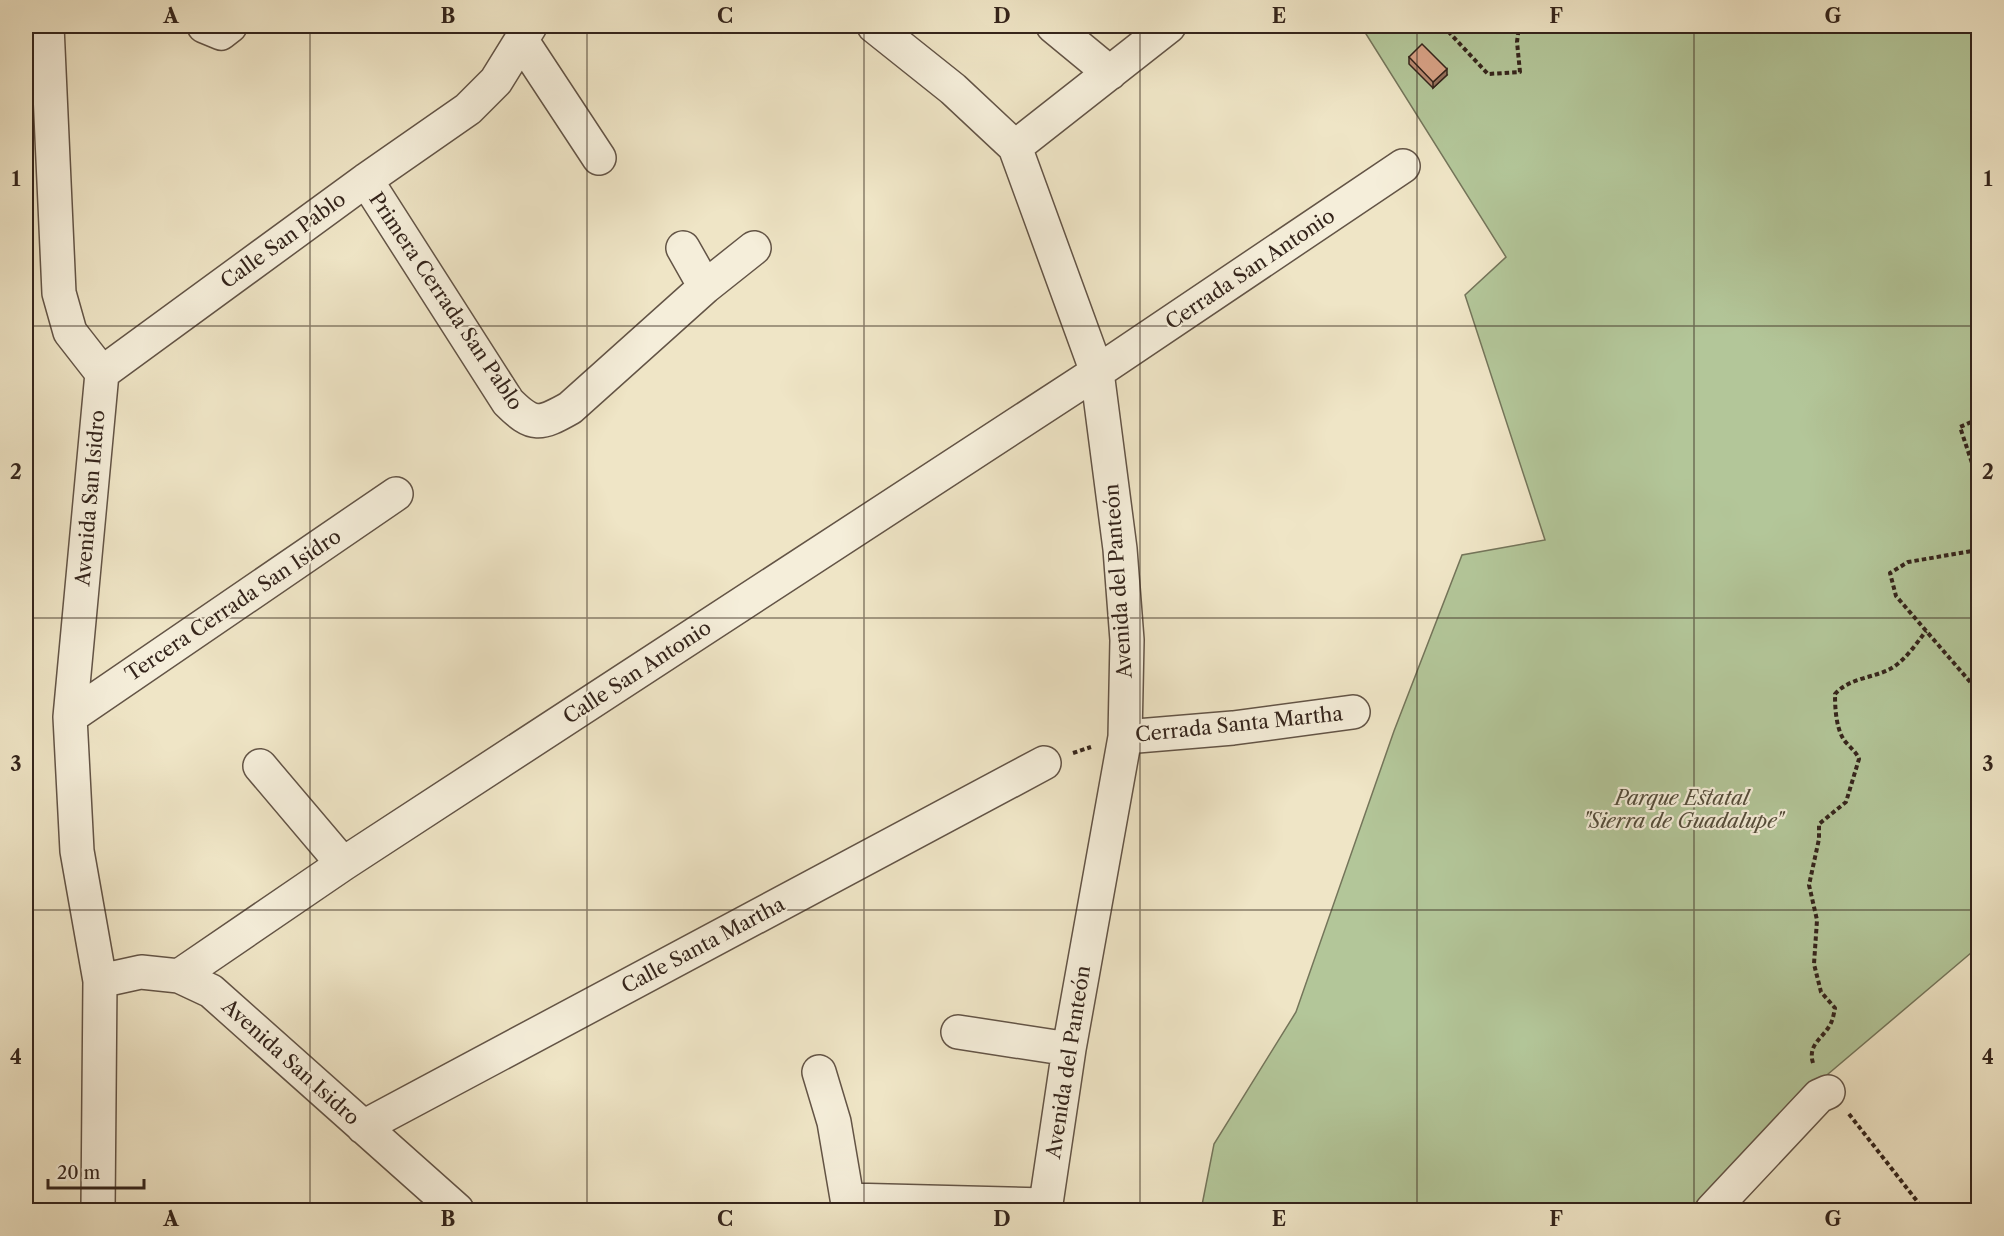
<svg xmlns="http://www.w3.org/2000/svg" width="2004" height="1236" font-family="'Libre Caslon Text',serif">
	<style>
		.green { fill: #b3c699; stroke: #74755a; stroke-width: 1.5 }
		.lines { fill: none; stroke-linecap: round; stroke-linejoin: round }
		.minor-casing { stroke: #635446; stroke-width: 36 }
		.path { stroke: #34241b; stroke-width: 4; stroke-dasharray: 4.5 3; stroke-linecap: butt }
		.minor { stroke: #f5eeda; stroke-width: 33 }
		.wall { fill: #b98a72; stroke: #34241b; stroke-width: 1.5 }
		.shaded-wall { fill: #96715d; stroke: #34241b; stroke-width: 1.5 }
		.building { fill: #d7a185; stroke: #34241b; stroke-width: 1.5 }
		.grid { fill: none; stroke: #34241b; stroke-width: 1.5; stroke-opacity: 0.55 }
		.labels { text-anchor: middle; stroke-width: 4.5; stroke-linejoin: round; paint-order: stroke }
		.street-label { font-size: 20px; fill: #34241b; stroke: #f5eeda }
		.park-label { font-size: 20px; font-style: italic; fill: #544c3a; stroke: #f5eeda }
		.neatline { fill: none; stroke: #34241b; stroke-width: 2 }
		.grid-label { font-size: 20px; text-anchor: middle; font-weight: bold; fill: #34241b }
	</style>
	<rect width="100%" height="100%" fill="#efe5c6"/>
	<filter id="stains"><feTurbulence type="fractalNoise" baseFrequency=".00333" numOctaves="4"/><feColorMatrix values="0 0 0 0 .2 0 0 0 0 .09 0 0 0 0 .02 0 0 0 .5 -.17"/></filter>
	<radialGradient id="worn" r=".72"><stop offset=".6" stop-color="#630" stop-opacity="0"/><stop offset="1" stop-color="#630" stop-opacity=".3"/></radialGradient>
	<!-- green -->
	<path class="green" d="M1361 26H1978V947L1821 1080 1696 1210H1201L1214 1144 1296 1012 1394 731 1462 555 1545 540 1465 295 1506 257Z"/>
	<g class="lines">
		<!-- minor casing -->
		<g class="minor-casing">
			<path id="minor" d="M47 26 59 293 70 332 102 373 70 717 77 851 100 981 98 1210
				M204 26 221 33 230 26
				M874 26 953 89 1015 147 1097 372 1120 549 1127 640 1125 737 1069 1049 1045 1210
				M1053 26 1110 73
				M522 41 599 158
				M1015 147 1169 26
				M366 180 508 402C533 427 540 425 570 408L705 287 754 248
				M683 248 705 287
				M102 373 366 180 468 109 496 81 530 26
				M70 717 396 494
				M1125 737 1233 728 1353 712
				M260 766 343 864
				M179 976 343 864 1097 372 1403 166
				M100 981 141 972 179 976 211 991 457 1210
				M958 1032 1069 1049
				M819 1072 834 1122 849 1210
				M363 1127 1044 763
				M848 1200 1045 1205
				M1712 1210 1819 1096 1828 1092"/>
		</g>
		<!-- path -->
		<path class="path" d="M1443 26 1488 74 1520 72 1517 42 1519 26
			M1978 419 1960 427 1974 469 1978 471
			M1978 550 1908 562 1890 573 1896 596 1978 691
			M1073 753 1091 747
			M1813 1063C1807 1044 1824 1038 1831 1023 1833 1019 1834 1013 1835 1008L1821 992 1814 964 1817 920 1809 885 1819 839V824L1846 802 1859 759C1856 751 1849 747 1844 740 1836 728 1835 708 1835 694 1849 678 1873 678 1890 669 1905 661 1916 644 1926 631
			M1849 1114 1924 1210"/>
		<!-- minor -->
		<use href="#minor" class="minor"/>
	</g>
	<!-- wall -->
	<path class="wall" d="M1409 57 1447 75 1433 88 1409 64Z"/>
	<!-- shaded-wall -->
	<path class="shaded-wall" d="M1447 69V75L1433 88V82Z"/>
	<!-- building -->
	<path class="building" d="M1422 44 1447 69 1433 82 1409 57Z"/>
	<!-- grid -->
	<path class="grid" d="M310 26V1210M587 26V1210M864 26V1210M1140 26V1210M1417 26V1210M1694 26V1210M26 326H1978M26 618H1978M26 910H1978"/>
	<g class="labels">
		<!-- street labels -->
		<g class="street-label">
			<text transform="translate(283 240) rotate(-36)" y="7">Calle San Pablo</text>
			<text transform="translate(1250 269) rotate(-34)" y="7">Cerrada San Antonio</text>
			<text transform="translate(446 301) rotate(56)" y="7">Primera Cerrada San Pablo</text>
			<text transform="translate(90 498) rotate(-85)" y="7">Avenida San Isidro</text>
			<text transform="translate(1118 581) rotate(-94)" y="7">Avenida del Panteón</text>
			<text transform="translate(233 605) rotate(-34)" y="7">Tercera Cerrada San Isidro</text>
			<text transform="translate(637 672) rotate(-33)" y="7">Calle San Antonio</text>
			<text transform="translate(1239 724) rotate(-6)" y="7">Cerrada Santa Martha</text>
			<text transform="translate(703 945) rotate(-28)" y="7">Calle Santa Martha</text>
			<text transform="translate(291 1062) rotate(42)" y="7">Avenida San Isidro</text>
			<text transform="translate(1068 1062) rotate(-81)" y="7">Avenida del Panteón</text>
		</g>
		<!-- park labels -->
		<g class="park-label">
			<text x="1682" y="805">Parque Estatal<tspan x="1682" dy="23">"Sierra de Guadalupe"</tspan></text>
		</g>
	</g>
	<!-- margin -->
	<rect width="2004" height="1236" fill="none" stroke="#efe5c6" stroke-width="66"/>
	<!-- scale -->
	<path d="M48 1179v9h96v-9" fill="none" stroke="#34241b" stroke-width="3"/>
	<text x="57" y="1179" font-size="18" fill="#34241b" stroke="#f5eeda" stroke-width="4.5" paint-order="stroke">20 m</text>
	<rect x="33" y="33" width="1938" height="1170" class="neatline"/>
	<g class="grid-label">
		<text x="171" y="23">A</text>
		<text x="448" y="23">B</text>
		<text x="725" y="23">C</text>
		<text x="1002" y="23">D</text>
		<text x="1279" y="23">E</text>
		<text x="1556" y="23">F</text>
		<text x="1833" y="23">G</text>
		<text x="16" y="186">1</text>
		<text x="1988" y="186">1</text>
		<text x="16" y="479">2</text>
		<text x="1988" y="479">2</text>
		<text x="16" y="771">3</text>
		<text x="1988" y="771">3</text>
		<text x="16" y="1064">4</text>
		<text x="1988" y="1064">4</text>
		<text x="171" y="1226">A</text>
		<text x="448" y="1226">B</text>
		<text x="725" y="1226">C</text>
		<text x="1002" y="1226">D</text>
		<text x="1279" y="1226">E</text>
		<text x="1556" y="1226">F</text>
		<text x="1833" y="1226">G</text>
	</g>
	<rect width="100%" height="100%" filter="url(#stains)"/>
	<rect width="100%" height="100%" fill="url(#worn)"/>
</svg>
